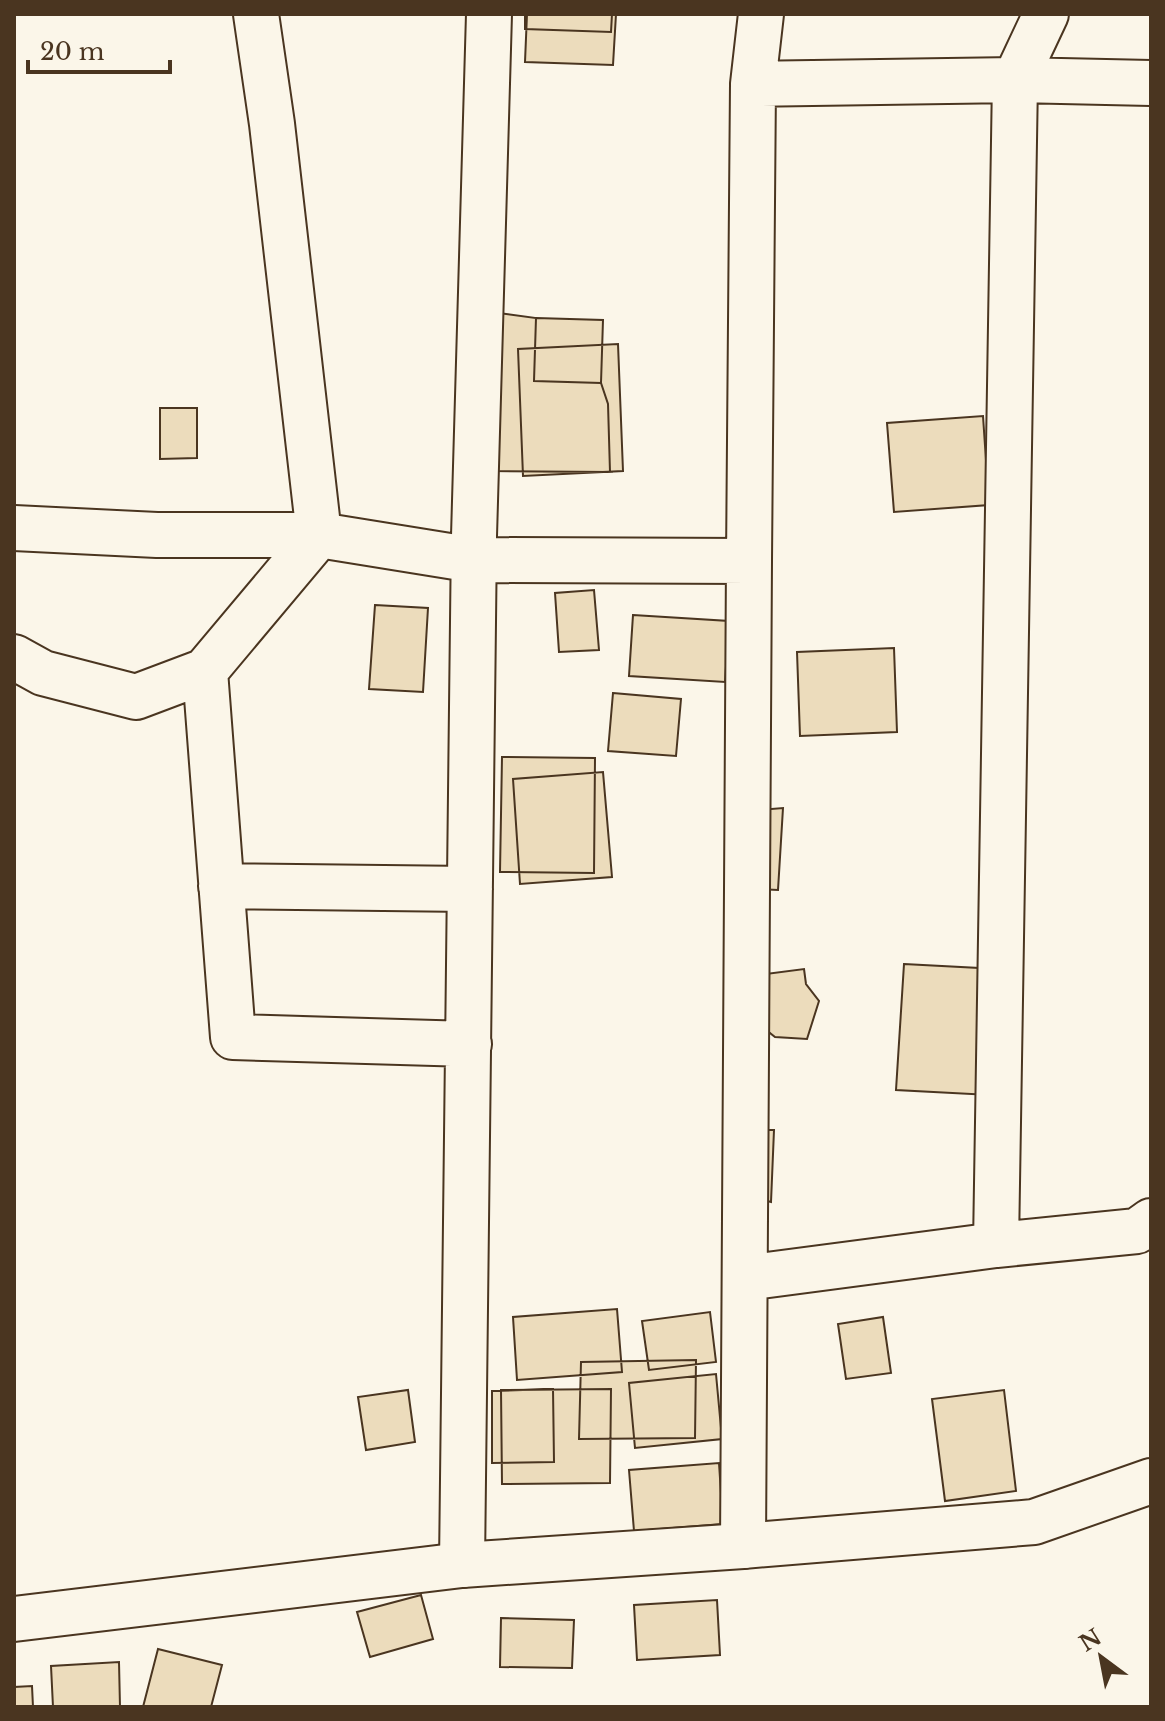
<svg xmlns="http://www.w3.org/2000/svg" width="1165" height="1721" font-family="'Libre Baskerville',serif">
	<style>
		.building { fill: #ecdcbc; stroke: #4a3520; stroke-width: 2 }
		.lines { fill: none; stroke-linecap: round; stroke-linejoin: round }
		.minor-casing { stroke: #4a3520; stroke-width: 48 }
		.major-casing { stroke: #4a3520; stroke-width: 48 }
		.minor { stroke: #fbf6e9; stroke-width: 44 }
		.major { stroke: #fbf6e9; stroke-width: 44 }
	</style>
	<rect width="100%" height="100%" fill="#fbf6e9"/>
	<!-- building -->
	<path class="building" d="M525 14H612L611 32 525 29Z
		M527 14H616L613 65 525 62Z
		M491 312 536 318 534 381 601 383 608 404 610 472 491 471Z
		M536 318 603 320 601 383 534 381Z
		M618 344 623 471 523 476 518 349Z
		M160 408H197V458L160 459Z
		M983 416 989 505 894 512 887 423Z
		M594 590 599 650 559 652 555 593Z
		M375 605 428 608 423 692 369 689Z
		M633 615 729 621 725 682 629 676Z
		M894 648 897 732 800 736 797 652Z
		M613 693 681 699 676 756 608 751Z
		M502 757 595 758 594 873 500 872Z
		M603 772 612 877 520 884 513 779Z
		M783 808 778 890 756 889 759 810Z
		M904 964 998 969 990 1095 896 1090Z
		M804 969 806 984 819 1001 807 1039 775 1037 755 1021 758 975Z
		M752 1130H774L771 1202 748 1196Z
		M617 1309 622 1372 517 1380 513 1317Z
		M710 1312 716 1362 649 1370 642 1321Z
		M883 1317 891 1373 846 1379 838 1324Z
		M696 1360 695 1438 579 1439 581 1362Z
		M716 1374 722 1439 635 1448 629 1383Z
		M553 1389 554 1462 492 1463V1391Z
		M611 1389 610 1483 502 1484 501 1390Z
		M408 1390 415 1442 366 1450 358 1397Z
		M1004 1390 1016 1491 945 1501 932 1399Z
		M719 1463 723 1524 634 1531 629 1470Z
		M421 1595 433 1639 370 1657 357 1612Z
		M717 1600 720 1655 637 1660 634 1605Z
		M501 1618 574 1620 572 1668 500 1667Z
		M158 1649 222 1665 211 1707H143Z
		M119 1662 120 1707H53L51 1666Z
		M32 1686 33 1707H14V1687Z"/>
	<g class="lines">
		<!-- minor casing -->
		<g class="minor-casing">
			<path id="minor" d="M256 14 272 124 319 535 474 560 749 561
				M753 84 1015 80 1151 83
				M14 528 157 535H319
				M14 657 43 673 136 697 205 671 319 535
				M205 671 233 1037 469 1044
				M221 886 470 889
				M996 1245 1015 80 1046 14
				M745 1278 996 1245 1137 1231 1151 1221
				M743 1546 749 561 753 84 761 14
				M462 1565 474 536 489 14"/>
		</g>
		<!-- major casing -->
		<g class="major-casing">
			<path id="major" d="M14 1619 462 1565 743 1546 1034 1522 1151 1481"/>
		</g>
		<!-- minor -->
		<use href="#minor" class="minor"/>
		<!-- major -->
		<use href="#major" class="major"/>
	</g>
	<!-- border -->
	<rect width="1165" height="1721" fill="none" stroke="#4a3520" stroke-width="32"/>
	<!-- north arrow -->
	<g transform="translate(1101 1657) rotate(328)" stroke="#fbf6e9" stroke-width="6" paint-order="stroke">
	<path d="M0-6L14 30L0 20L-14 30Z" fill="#4a3520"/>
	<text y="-12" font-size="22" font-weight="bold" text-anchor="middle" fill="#4a3520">N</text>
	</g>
	<!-- scale -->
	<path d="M28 60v12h142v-12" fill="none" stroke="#4a3520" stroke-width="4"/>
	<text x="40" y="60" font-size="24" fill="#4a3520" stroke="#fbf6e9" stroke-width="6" paint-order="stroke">20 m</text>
</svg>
